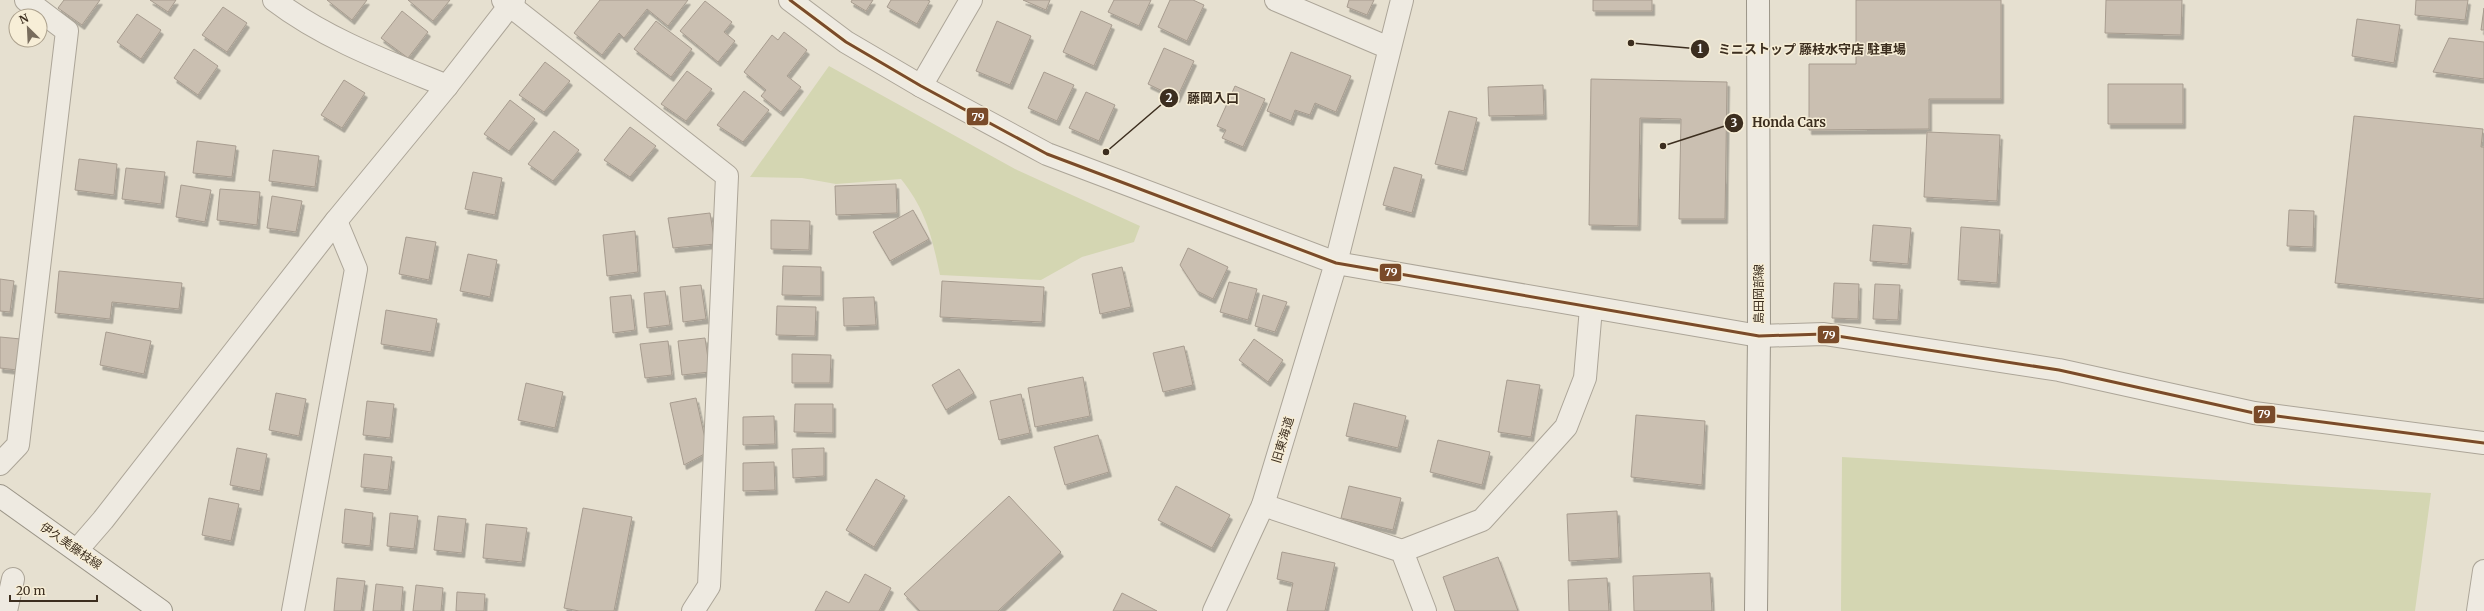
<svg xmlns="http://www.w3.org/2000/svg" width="2484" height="611" font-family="Merriweather,'Noto Sans JP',serif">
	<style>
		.green { fill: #d4d6b2 }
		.building { fill: #cabfb1; stroke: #a79c8f; filter: url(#shadow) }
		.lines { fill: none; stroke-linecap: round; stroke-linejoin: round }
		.minor-casing { stroke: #aca598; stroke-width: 24 }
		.tertiary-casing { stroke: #aca598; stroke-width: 24 }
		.secondary-casing { stroke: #9b9588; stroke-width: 24 }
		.minor { stroke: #eeeae1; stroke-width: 22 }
		.tertiary { stroke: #eeeae1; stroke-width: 22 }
		.secondary { stroke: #eeeae1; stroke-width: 22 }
		.bus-1-casing { stroke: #f7eed7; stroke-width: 6 }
		.bus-1 { stroke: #7a4b2a; stroke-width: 3 }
		.labels { text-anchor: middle; stroke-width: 3; stroke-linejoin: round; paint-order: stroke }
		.street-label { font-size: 12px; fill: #3c2e1f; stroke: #f7eed7 }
		.leader { fill: none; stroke: #3c2e1f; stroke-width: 1.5 }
		.callout-dot { fill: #3c2e1f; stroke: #f7eed7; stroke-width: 1.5 }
		.mark-label { font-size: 12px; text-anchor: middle; font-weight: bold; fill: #fff }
		.callout-label { font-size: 13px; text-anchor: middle; font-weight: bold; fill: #3c2e1f; stroke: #f7eed7; stroke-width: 3; stroke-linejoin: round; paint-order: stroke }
		.line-badge { stroke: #f7eed7; stroke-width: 1.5 }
		.badge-label { font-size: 11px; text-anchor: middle; font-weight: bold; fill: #fff }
	</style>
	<defs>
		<filter id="shadow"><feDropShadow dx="2.5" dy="4.5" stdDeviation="0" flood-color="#0004"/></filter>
	</defs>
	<rect width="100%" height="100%" fill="#e6e0d0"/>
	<!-- green -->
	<path class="green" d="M829 66 1015 169 1140 226 1134 242 1082 257 1041 280 940 275C932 237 926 210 901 179L836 184 802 178 750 177Z
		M1842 457 2431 493 2415 611H1841Z"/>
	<!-- building -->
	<path class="building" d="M64 0H100L82 25 58 8Z
		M150 0H176L168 12Z
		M327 0H367L352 20Z
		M408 0H450L433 21Z
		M600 0H688L668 26 647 9 624 38 619 33 602 55 574 33Z
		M852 0H873L866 11 851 2Z
		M891 0H927L930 1 917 24 887 7Z
		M1023 0H1050L1046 10Z
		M1114 0H1151L1139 26 1108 12Z
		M1170 0H1193L1204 5 1187 41 1158 27Z
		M1349 0H1374L1367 15 1347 7Z
		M1593 0H1652V11H1593Z
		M1856 0H2001V99H1929V129L1809 130V64H1856Z
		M2106 0H2182L2181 35 2105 33Z
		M2416 0H2468L2465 20 2415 15Z
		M705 1 732 22 724 32 735 41 718 62 680 31Z
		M223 7 247 23 227 52 202 35Z
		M2484 8V30H2481Z
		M402 11 428 32 408 58 381 38Z
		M1081 11 1112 25 1094 66 1063 52Z
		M137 14 161 30 141 59 117 42Z
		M2357 19 2400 25 2394 63 2352 56Z
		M656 21 692 49 671 77 634 49Z
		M997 21 1031 36 1010 85 976 71Z
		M784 32 807 50 787 76 801 87 781 112 761 96 766 90 744 72 772 35 778 40Z
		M2449 38 2484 42V79L2433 72Z
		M1164 48 1194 61 1177 98 1148 84Z
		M194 49 218 66 198 95 174 78Z
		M1291 52 1351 76 1336 112 1315 103 1310 115 1295 110 1291 121 1267 111Z
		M545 62 570 81 544 112 519 95Z
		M687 71 712 89 686 121 661 104Z
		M1044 72 1074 85 1057 121 1028 108Z
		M1591 79 1727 82 1725 219H1679L1681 119 1640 118 1638 226 1589 225Z
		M344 80 365 93 342 128 321 115Z
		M2108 84H2183V124H2108Z
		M1543 85 1544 115 1489 116 1488 87Z
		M1235 86 1265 99 1243 147 1222 138 1226 130 1217 126Z
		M744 91 769 110 743 142 717 125Z
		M1086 92 1115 105 1099 141 1069 128Z
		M510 100 535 119 509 151 484 134Z
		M1449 111 1477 118 1464 171 1435 164Z
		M2354 116 2483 129 2481 147H2484V299L2335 283Z
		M630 127 656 146 630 177 604 160Z
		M554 131 579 150 553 181 528 164Z
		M1927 132 2000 135 1997 201 1924 197Z
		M197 141 236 146 232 177 193 173Z
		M273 150 319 156 315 187 269 181Z
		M79 159 117 164 114 195 75 190Z
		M1394 167 1422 175 1412 213 1383 205Z
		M126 168 165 172 161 204 122 199Z
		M473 172 502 178 495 215 465 209Z
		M896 184 897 213 836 215 835 186Z
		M181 185 211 190 205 222 176 217Z
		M220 189 260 192 257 225 217 220Z
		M272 196 302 201 296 232 267 228Z
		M913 210 929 239 890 261 873 232Z
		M2289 210 2314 211 2313 247 2287 246Z
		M710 213 715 244 673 248 668 218Z
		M771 220 810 221 809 250 771 249Z
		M1873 225 1911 228 1908 264 1870 261Z
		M1961 227 2000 230 1997 283 1958 280Z
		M635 231 638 272 607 276 603 235Z
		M406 237 436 242 429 280 399 274Z
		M1188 248 1228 267 1213 299 1197 291 1180 265Z
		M468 254 497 260 490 297 460 291Z
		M783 266 821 267V296L782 295Z
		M1122 267 1131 307 1100 314 1092 274Z
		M59 271 182 283 179 309 112 302 110 319 55 313Z
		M0 279 14 281 10 312 0 311Z
		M942 281 1044 287 1042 322 940 317Z
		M1229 282 1257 289 1248 320 1220 312Z
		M1834 283 1859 284 1858 319 1832 318Z
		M1875 284 1900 285 1898 320 1873 319Z
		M701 285 706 319 683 322 680 287Z
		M665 291 670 325 647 328 644 293Z
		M631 295 635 330 613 333 610 297Z
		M1263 295 1287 302 1275 332 1255 326Z
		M874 297 876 325 844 326 843 298Z
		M777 306 816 307 815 336 776 335Z
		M386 310 437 319 431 352 381 344Z
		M106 332 151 341 144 374 100 365Z
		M0 337 21 339 17 370 0 368Z
		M705 338 710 372 682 375 678 341Z
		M1254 339 1283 360 1268 382 1239 360Z
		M668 341 672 375 645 378 640 344Z
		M1184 346 1193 385 1163 392 1153 353Z
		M792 354 831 355 830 383H792Z
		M959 369 974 393 946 410 932 385Z
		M1083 377 1090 416 1035 427 1028 388Z
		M1507 380 1540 385 1531 437 1498 432Z
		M526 383 563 392 555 428 518 420Z
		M276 393 306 399 299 436 269 430Z
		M1021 394 1030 433 999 440 990 401Z
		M696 398 708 452 684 465 670 403Z
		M367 401 394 404 390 438 363 435Z
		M1354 403 1406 416 1398 448 1346 436Z
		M795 404H833V433L794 432Z
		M1636 415 1705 421 1702 485 1631 477Z
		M774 416 775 444 743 445V417Z
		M1098 435 1109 472 1065 485 1054 447Z
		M1438 440 1490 452 1482 485 1430 472Z
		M237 448 267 454 260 491 230 485Z
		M824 448V476L793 478 792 449Z
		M364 454 392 457 388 490 361 487Z
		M774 462 775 490 743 491V463Z
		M876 479 905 496 874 547 846 530Z
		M1176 486 1230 515 1212 548 1158 520Z
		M1349 486 1401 498 1393 530 1341 518Z
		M1009 496 1061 552 998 611H920L904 594Z
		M209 498 239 504 231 541 202 535Z
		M583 508 632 517 614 611H579L564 608Z
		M345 509 373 513 370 546 342 543Z
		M1617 511 1619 558 1569 561 1567 514Z
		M390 513 418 516 414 549 387 546Z
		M438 516 466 519 462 553 434 550Z
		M486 524 527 528 522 562 483 558Z
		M1282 552 1335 563 1325 611H1287L1293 583 1277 579Z
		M1498 557 1518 611H1455L1443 577Z
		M1710 573 1712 611H1634L1633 576Z
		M865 574 891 588 879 611H815L826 591 849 603Z
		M337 578 365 581 361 611H334Z
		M1607 578 1609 611H1569L1568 580Z
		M376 584 403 587 401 611H373Z
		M416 585 443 588 441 611H413Z
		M457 592 485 594 484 611H456Z
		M1122 593 1157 611H1113Z"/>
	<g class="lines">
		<!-- minor casing -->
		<g class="minor-casing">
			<path id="minor" d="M274 0C325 39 388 62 447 86
				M503 0 727 176 709 586 693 611
				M1276 0 1389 48
				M921 86 971 0
				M1336 263 1402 0
				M0 464 18 445 67 31 26 0
				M1263 505 1402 551 1482 520 1566 427 1585 378 1591 308
				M1402 551 1425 611
				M6 611 13 579
				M293 611 356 269 336 221
				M2478 611 2484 571"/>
		</g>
		<!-- tertiary casing -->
		<g class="tertiary-casing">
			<path id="tertiary" d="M790 0 846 42 921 86 1047 154 1336 263 1759 336 1824 334 2059 370 2254 413 2484 443
				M77 550 103 520 336 221 447 86 514 0
				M1214 611 1263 505 1336 263"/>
		</g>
		<!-- secondary casing -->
		<g class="secondary-casing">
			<path id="secondary" d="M0 496 161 611
				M1756 611 1759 336 1758 0"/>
		</g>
		<!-- minor -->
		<use href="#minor" class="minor"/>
		<!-- tertiary -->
		<use href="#tertiary" class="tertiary"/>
		<!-- secondary -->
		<use href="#secondary" class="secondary"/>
		<!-- bus-1 casing -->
		<g class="bus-1-casing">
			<path id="bus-1" d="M790 0 846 42 921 86 1047 154 1336 263 1759 336 1824 334 2059 370 2254 413 2484 443"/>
		</g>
		<!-- bus-1 -->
		<use href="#bus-1" class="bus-1"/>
	</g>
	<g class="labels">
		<!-- street labels -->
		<g class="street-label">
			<text transform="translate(1759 294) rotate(-90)" y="4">島田岡部線</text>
			<text transform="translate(1283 440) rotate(-73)" y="4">旧東海道</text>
			<text transform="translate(71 546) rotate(35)" y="4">伊久美藤枝線</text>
		</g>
	</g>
	<!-- callouts -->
	<path class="leader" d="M1631 43L1700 49M1106 152L1169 98M1663 146L1734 123"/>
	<g class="callout-dot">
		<circle cx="1631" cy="43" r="4"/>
		<circle cx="1106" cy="152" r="4"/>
		<circle cx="1663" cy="146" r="4"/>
		<circle cx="1700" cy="49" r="10"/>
		<circle cx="1169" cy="98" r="10"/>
		<circle cx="1734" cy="123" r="10"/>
	</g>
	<g class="mark-label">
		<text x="1700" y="53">1</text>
		<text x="1169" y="102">2</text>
		<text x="1734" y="127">3</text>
	</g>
	<g class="callout-label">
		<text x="1812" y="54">ミニストップ 藤枝水守店 駐車場</text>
		<text x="1213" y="103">藤岡入口</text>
		<text x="1789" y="127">Honda Cars</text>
	</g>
	<g class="line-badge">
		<rect x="966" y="107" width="23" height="19" rx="4" fill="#7a4b2a"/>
		<rect x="1379" y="263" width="23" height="19" rx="4" fill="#7a4b2a"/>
		<rect x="1817" y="325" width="23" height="19" rx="4" fill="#7a4b2a"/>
		<rect x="2253" y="405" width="23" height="19" rx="4" fill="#7a4b2a"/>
	</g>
	<g class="badge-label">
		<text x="978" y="121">79</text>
		<text x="1391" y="276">79</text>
		<text x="1829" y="339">79</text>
		<text x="2264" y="418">79</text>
	</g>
	<!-- north arrow -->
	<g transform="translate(28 28) rotate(336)"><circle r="19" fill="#f7eed7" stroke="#aca18d"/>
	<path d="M0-3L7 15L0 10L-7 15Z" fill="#786c5d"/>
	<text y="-6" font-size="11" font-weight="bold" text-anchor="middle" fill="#3c2e1f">N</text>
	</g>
	<!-- scale -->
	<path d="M10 595v6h87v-6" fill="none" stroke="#3c2e1f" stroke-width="2"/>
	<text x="16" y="595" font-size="12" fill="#3c2e1f" stroke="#f7eed7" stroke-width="3" paint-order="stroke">20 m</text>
</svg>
